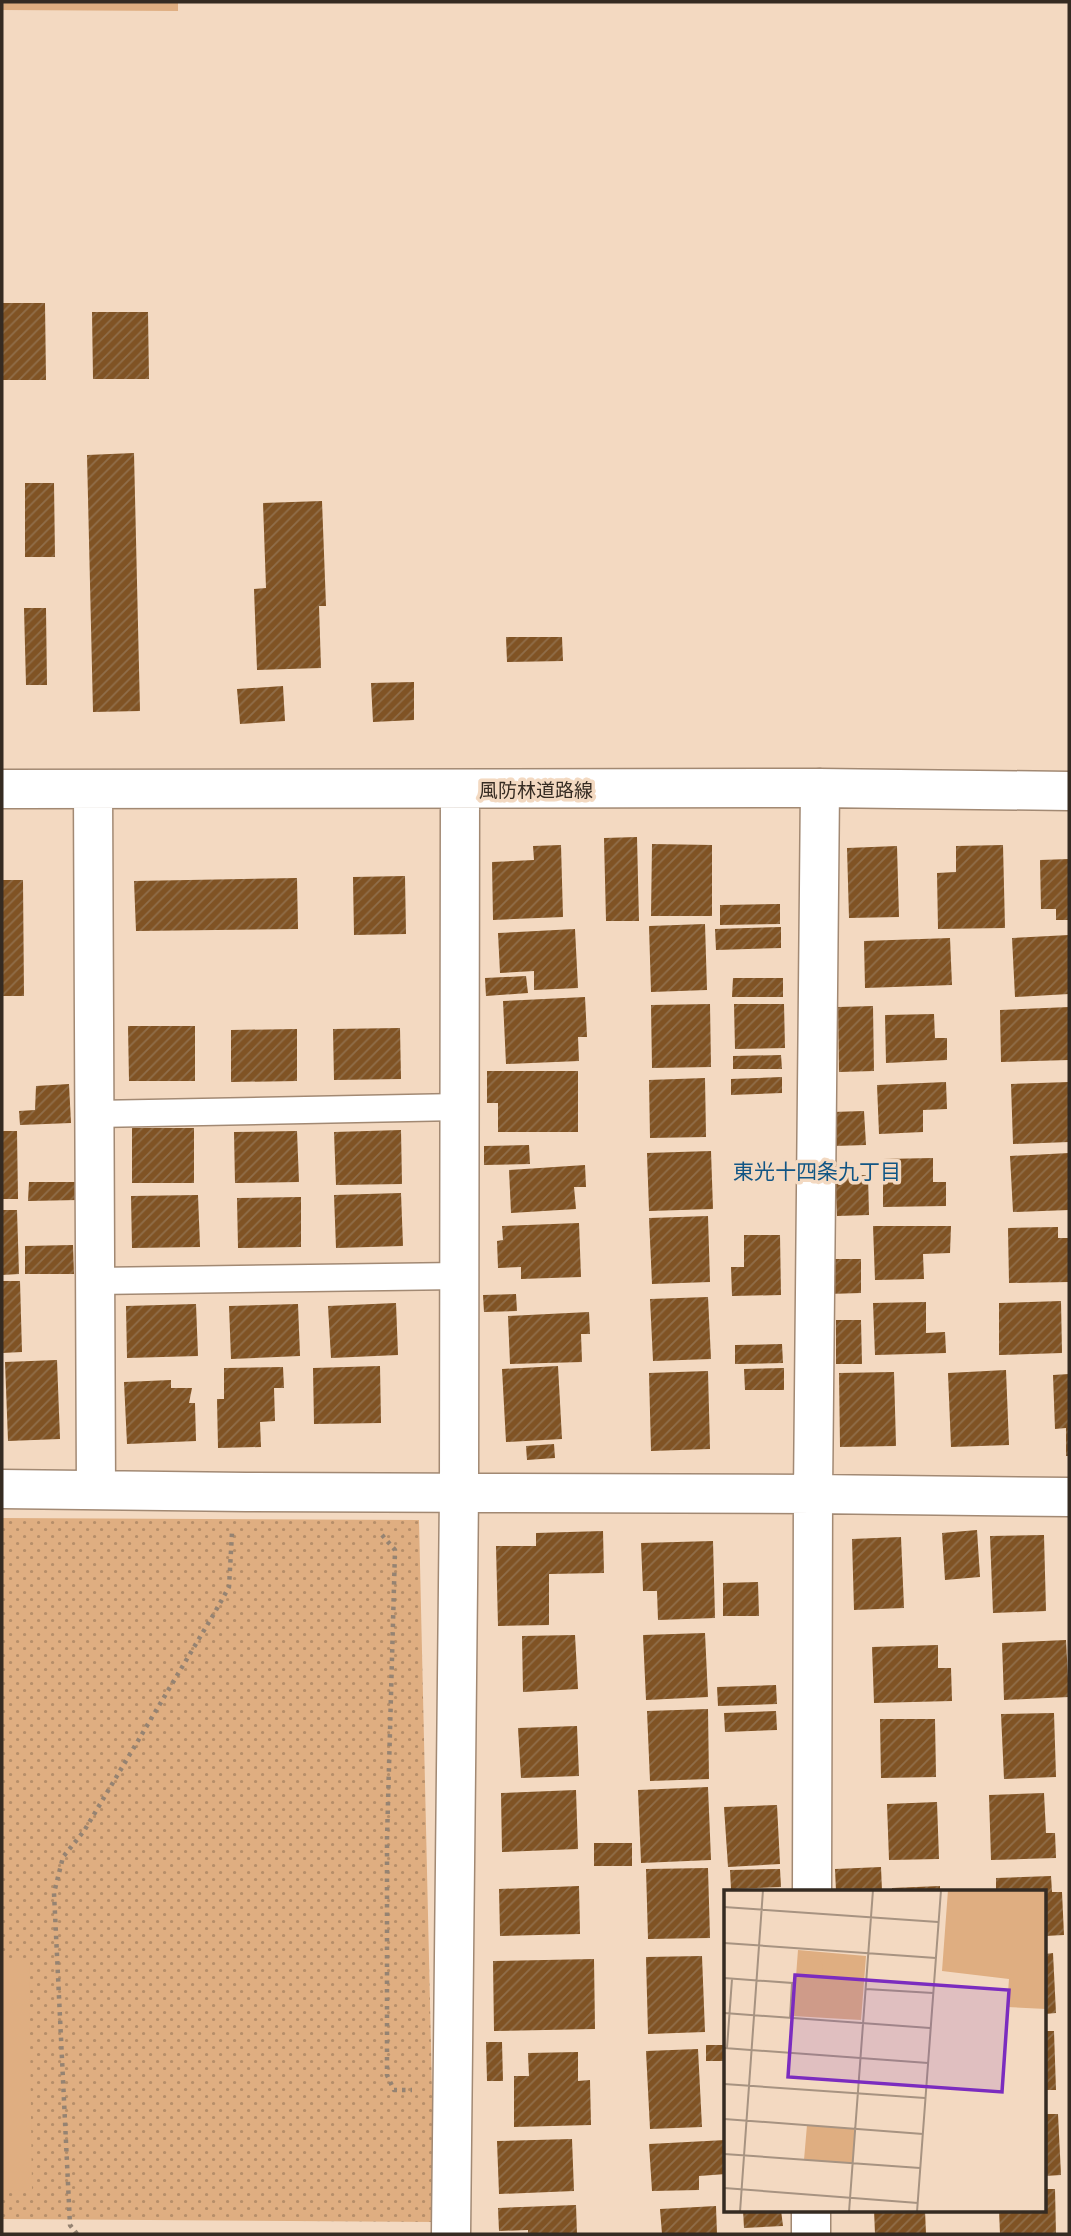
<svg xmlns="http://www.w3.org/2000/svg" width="1071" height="2236" font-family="Merriweather,'Noto Sans JP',serif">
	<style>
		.grass { fill: url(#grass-dots) }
		.garden { fill: #dfae81 }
		.building { fill: url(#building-hatch) }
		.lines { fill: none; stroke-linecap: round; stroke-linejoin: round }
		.lane-casing { stroke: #a28973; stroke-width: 29 }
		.street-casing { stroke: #a28973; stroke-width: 41 }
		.path { stroke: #958372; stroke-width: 4.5; stroke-dasharray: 3.5 5; stroke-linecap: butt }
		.lane { stroke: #fff; stroke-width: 26 }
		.street { stroke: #fff; stroke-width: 38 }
		.labels { text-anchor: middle; stroke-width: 7; stroke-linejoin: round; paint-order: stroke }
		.street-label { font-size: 19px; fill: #352b22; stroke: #f3d9c1 }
		.neighbourhood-label { font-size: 21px; fill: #115584; stroke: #f3d9c1 }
		.inset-road { fill: none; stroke: #a79381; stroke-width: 2 }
		.view { fill: #7b2cbf; fill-opacity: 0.15; stroke: #7b2cbf; stroke-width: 3.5 }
		.inset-edge { fill: none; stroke: #352b22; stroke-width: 3.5 }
	</style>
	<defs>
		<pattern id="grass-dots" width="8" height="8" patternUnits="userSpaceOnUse" patternTransform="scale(1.75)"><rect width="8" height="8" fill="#dfae81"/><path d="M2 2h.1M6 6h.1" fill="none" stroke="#b68e69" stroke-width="1.8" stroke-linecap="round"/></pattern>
		<pattern id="building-hatch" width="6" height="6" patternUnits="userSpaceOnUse" patternTransform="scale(1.75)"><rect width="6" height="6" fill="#805324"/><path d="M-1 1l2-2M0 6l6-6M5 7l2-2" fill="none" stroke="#906e4a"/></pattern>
	</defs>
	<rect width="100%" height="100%" fill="#f3d9c1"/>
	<!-- grass -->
	<path class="grass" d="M2 1518 419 1520 435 2222 2 2219Z"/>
	<!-- garden -->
	<path class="garden" d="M2 2H178V11L2 10Z
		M2 1962H29L32 2190 2 2191Z"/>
	<!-- building -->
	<path class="building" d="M2 303H45L46 380H2Z
		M92 312H148L149 379H93Z
		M134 453 140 711 93 712 87 455Z
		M25 483H54L55 557H25Z
		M322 501 326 606H319L321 668 257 670 254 589 266 588 263 503Z
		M24 608H46L47 685H26Z
		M506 637H562L563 661 507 662Z
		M414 682V720L373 722 371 683Z
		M283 686 285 721 240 724 237 689Z
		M637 837 639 921H606L604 838Z
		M652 844 712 845V916H651Z
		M561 845 563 917 493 920 492 862 534 860 533 846Z
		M1003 845 1005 928 938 929 937 873 956 872V846Z
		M897 846 899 917 849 918 847 848Z
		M1069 859V920H1056V909H1041L1040 860Z
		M405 876 406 934 354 935 353 877Z
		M297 878 298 929 136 931 134 881Z
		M2 880H23L24 996H2Z
		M780 904V924L720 925V905Z
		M705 924 707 990 651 992 649 926Z
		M781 927V948L716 950 715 929Z
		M575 929 578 988 534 990V971L500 973 498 933Z
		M1069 935V994L1015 997 1012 938Z
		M950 938 952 985 865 988 864 941Z
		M526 976 528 993 486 996 485 978Z
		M733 978H783V997H732Z
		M585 997 587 1037H578L579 1061 506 1064 503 1001Z
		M710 1004 711 1067 652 1068 651 1005Z
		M734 1004H784L785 1048 735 1049Z
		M873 1006 874 1071 839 1072 838 1007Z
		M1069 1007V1060L1001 1062 1000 1010Z
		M934 1014 935 1038H947V1060L886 1063 885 1015Z
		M128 1026H195V1081H129Z
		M400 1028 401 1079 334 1080 333 1029Z
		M297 1029V1081L231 1082V1030Z
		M781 1055 782 1069H733V1056Z
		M487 1071H578V1132H498V1103H487Z
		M782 1077V1093L731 1095V1079Z
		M705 1078 706 1137 650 1138 649 1080Z
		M946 1082 947 1109 923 1110V1132L879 1134 877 1085Z
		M1069 1082V1142L1013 1144 1011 1084Z
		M69 1084 71 1123 20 1125 19 1111 35 1110 36 1086Z
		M864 1111 866 1145 834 1146 832 1112Z
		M132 1128H194V1183H132Z
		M401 1130 402 1184 336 1185 334 1132Z
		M2 1131H17L18 1199H2Z
		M297 1131 299 1182 235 1183 234 1132Z
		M529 1145 530 1164 484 1165V1146Z
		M711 1151 713 1209 649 1211 647 1153Z
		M1069 1153V1210L1013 1212 1010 1156Z
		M933 1158V1182H946V1206L883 1207V1159Z
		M585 1165 586 1187H574L576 1209 511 1213 509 1170Z
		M835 1175H868L869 1215 837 1216Z
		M29 1182H79L78 1200 28 1201Z
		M401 1193 403 1246 336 1248 334 1195Z
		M198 1195 200 1247 132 1248 131 1196Z
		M301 1197V1247L238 1248 237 1198Z
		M2 1210H17L19 1274 2 1275Z
		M708 1216 710 1282 652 1284 649 1218Z
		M579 1223 581 1277 521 1279V1267L498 1268 497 1241 503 1240 502 1226Z
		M873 1226H951L950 1253 923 1254 924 1279 875 1280Z
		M1058 1227V1238H1069V1282L1009 1283 1008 1228Z
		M744 1235H780L781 1295 732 1296 731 1267H744Z
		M73 1245 74 1274H25V1246Z
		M827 1259H861V1293L828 1294Z
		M2 1281H20L22 1352 2 1353Z
		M516 1294 517 1311 484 1312 483 1295Z
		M708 1297 711 1359 653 1361 650 1299Z
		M1061 1301 1062 1353 999 1355V1303Z
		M926 1302V1333L945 1332 946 1353 875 1355 873 1303Z
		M396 1303 398 1355 331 1358 328 1306Z
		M196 1304 198 1356 127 1358 126 1306Z
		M298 1304 300 1356 231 1359 229 1306Z
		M589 1312 590 1334H581L582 1362 510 1364 508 1316Z
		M836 1320H861L862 1364H836Z
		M782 1344 783 1363 735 1364V1345Z
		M57 1360 60 1439 8 1441 5 1362Z
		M380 1366 381 1423 314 1424 313 1368Z
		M558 1366 562 1439 506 1442 502 1369Z
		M283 1367 284 1388H274L275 1421 260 1422 261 1447 218 1448 217 1399H224V1368Z
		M784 1368V1390H745L744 1369Z
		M1006 1370 1009 1445 951 1447 948 1373Z
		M708 1371 710 1449 651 1451 649 1373Z
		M894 1372 896 1446 840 1447 839 1373Z
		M1069 1374V1456H1066V1428L1055 1429 1053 1375Z
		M171 1380V1388H192L189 1403H195L196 1441 127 1444 124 1382Z
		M554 1444 555 1458 527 1460 526 1446Z
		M977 1530 980 1577 945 1580 942 1533Z
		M603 1531 604 1573 549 1574V1625L498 1626 496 1546H536V1533Z
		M1044 1535 1046 1611 993 1613 990 1536Z
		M901 1537 904 1608 854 1610 852 1539Z
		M713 1541 715 1618 658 1620 657 1591H643L641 1543Z
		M758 1582 759 1616H723V1583Z
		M705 1633 708 1697 646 1700 643 1635Z
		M575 1635 578 1689 523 1692 522 1636Z
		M1066 1640 1069 1697 1004 1700 1002 1643Z
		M938 1645V1668H951L952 1701 874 1703 872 1647Z
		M776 1685 777 1704 718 1706 717 1687Z
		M708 1709 709 1779 650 1781 647 1711Z
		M776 1711 777 1730 725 1732 724 1713Z
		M1054 1713 1056 1777 1004 1779 1001 1714Z
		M880 1719H935L936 1777 881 1778Z
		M577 1726 579 1776 521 1778 518 1728Z
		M708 1787 711 1860 641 1863 638 1790Z
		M576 1790 578 1849 502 1852 501 1793Z
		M1044 1793 1046 1833H1055L1056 1858 991 1860 989 1795Z
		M937 1802 939 1859 889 1860 887 1804Z
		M777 1805 780 1864 728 1867 724 1807Z
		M594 1843H632V1866H594Z
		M881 1867 882 1891H836L835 1869Z
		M708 1868 710 1938 648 1939 646 1869Z
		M780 1869 781 1887 731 1889 730 1870Z
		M1051 1876 1052 1892H1062L1064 1935 1045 1936V1891H996V1878Z
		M579 1886 580 1934 500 1936 499 1889Z
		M940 1886V1891H892V1888Z
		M1053 1953 1056 2013 1045 2014V1954Z
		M702 1956 705 2032 648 2034 646 1957Z
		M594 1959 595 2029 494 2031 493 1961Z
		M1045 2031H1054L1056 2090H1045Z
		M486 2042H502L503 2081H487Z
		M706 2045H726V2061H706Z
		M698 2049 702 2127 650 2129 646 2051Z
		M578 2052V2081L590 2080 591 2125 514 2127V2076H529L528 2053Z
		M1045 2114H1058L1061 2175 1045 2176Z
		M572 2139 574 2191 499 2194 497 2141Z
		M726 2140V2174L699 2176V2190L652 2191 649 2144Z
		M1045 2189H1055L1056 2234H1000L999 2210H1045Z
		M576 2205 577 2234H528V2230L499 2231 498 2208Z
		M716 2206 717 2234H662L660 2209Z
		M743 2210H781L783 2226 744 2228Z
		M874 2210H925L926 2234H875Z"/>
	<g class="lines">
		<!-- lane casing -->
		<g class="lane-casing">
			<path id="lane" d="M95 1114 459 1107
				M95 1281 459 1276"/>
		</g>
		<!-- street casing -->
		<g class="street-casing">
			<path id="street" d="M2 789 820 788 1069 791
				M93 790 96 1490
				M2 1489 246 1492 813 1494 1069 1497
				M812 1891 813 1494 820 788
				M451 2234 459 1493 460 790
				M811 2234V2210"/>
		</g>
		<!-- path -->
		<path class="path" d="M382 1535 395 1550 387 1839V2075L394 2090H412
			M77 2234 70 2225 54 1893 63 1857 84 1831 215 1612 229 1587 232 1533"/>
		<!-- lane -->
		<use href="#lane" class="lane"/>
		<!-- street -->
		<use href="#street" class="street"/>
	</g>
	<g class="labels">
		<!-- street labels -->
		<g class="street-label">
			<text x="536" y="797">風防林道路線</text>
		</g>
		<!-- neighbourhood labels -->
		<g class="neighbourhood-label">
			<text x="817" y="1179">東光十四条九丁目</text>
		</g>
	</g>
	<!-- overview -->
	<g transform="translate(724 1890)">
		<rect width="322" height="322" fill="#f3d9c1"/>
		<path d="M74 60 142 66 137 130 69 126ZM83 235 131 239 129 273 80 270Z" fill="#dfae81"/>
		<path d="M224 0H322V119L283 117 285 89 218 81ZM75 79a12 12 0 1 1 24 0a12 12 0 1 1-24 0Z" fill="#dfae81"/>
		<path class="inset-road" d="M0 17 214 32M0 53 212 68M0 88 68 93 66 128M142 99 209 103M0 123 206 138M0 158 204 173M3 158 8 89M0 194 201 208M0 229 199 244M0 264 196 278M0 298 194 313M16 322 39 0M125 322 149 0M193 322 217 0"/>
		<path class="view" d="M71 85 285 100 278 202 64 187Z"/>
		<rect width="322" height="322" class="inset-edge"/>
	</g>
	<!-- border -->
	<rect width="1071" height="2236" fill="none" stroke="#352b22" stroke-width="7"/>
</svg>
